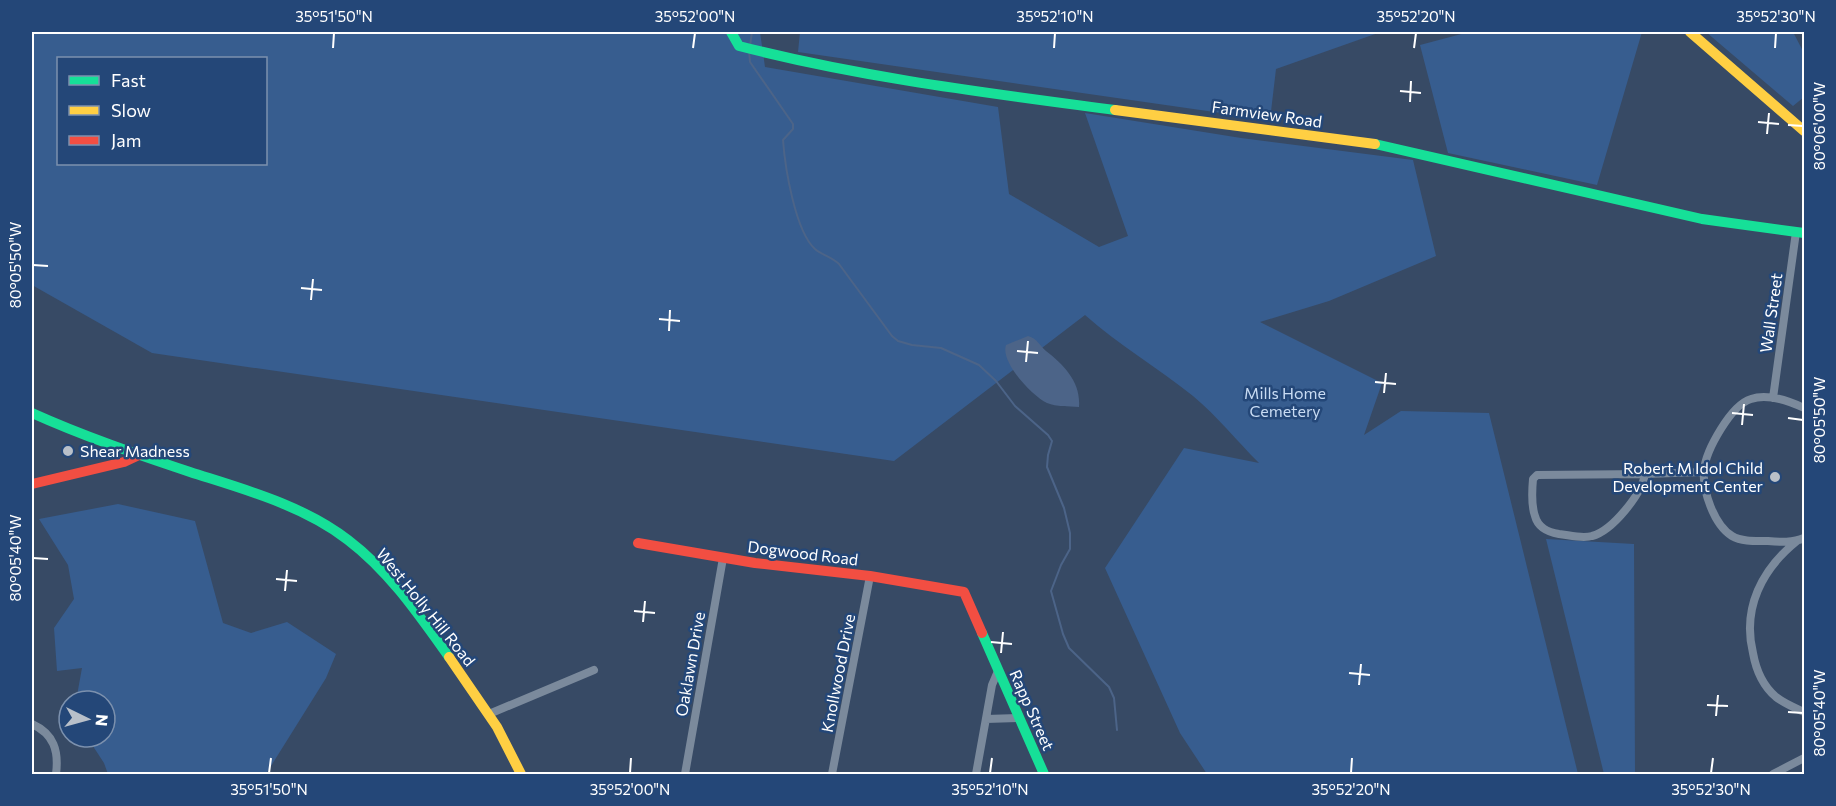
<svg xmlns="http://www.w3.org/2000/svg" width="1836" height="806" font-family="Commissioner,sans-serif">
	<style>
		.green { fill: #375d8f; fill-rule: evenodd }
		.water { fill: #4c6488 }
		.lines { fill: none; stroke-linecap: round; stroke-linejoin: round }
		.stream { stroke: #4c6488; stroke-width: 2 }
		.street { stroke: #7b8a9c; stroke-width: 8 }
		.fast { stroke: #16e098; stroke-width: 10 }
		.slow { stroke: #ffcf43; stroke-width: 10 }
		.jam { stroke: #f24e42; stroke-width: 10 }
		.ticks { fill: none; stroke: #fff; stroke-width: 2 }
		.poi-dot { fill: #b9c0c9; stroke: #244778; stroke-width: 2 }
		.labels { text-anchor: middle; stroke-width: 5; stroke-linejoin: round; paint-order: stroke }
		.street-label { font-size: 16px; fill: #fff; stroke: #244778 }
		.park-label { font-size: 16px; fill: #c8dbf3; stroke: #244778 }
		.poi-label { font-size: 16px; fill: #fff; stroke: #244778; text-anchor: start }
		.neatline { fill: none; stroke: #fff; stroke-width: 2 }
		.ticks-label { font-size: 15px; text-anchor: middle; fill: #fff }
	</style>
	<rect width="100%" height="100%" fill="#374a65"/>
	<!-- green -->
	<path class="green" d="M32 32H760L765 67 998 107 1009 194 1099 247 1128 236 1085 113 1241 138 1413 160 1436 256 1329 301 1260 322 1382 383 1364 435 1401 411 1489 413 1578 774H1207L1180 733 1105 568 1184 448 1259 463C1237 441 1217 416 1193 396 1158 368 1119 345 1085 315L894 461 152 353 32 285ZM58 58H266V164H58Z
		M800 32H1378V33L1276 69 1270 120 798 52Z
		M1469 32H1642L1597 185 1448 153 1420 45Z
		M1706 32H1793L1804 53V97L1793 106Z
		M118 504 195 521 223 623 251 633 287 622 336 654 326 678 266 774H108L104 763 87 737H105V701H76L82 668 57 671 54 628 74 599 68 565 39 519Z
		M1546 539 1634 544 1635 774H1604Z"/>
	<!-- water -->
	<path class="water" d="M1028 336C1038 339 1039 345 1046 351 1064 365 1081 382 1079 407 1068 406 1057 407 1047 403 1032 396 1000 362 1006 345Z"/>
	<g class="lines">
		<!-- stream -->
		<path class="stream" d="M750 46 752 32
			M749 51 750 62 793 124V129L783 140C785 167 795 231 815 249 822 255 832 257 839 264L892 336 898 341 912 345 941 348 979 365 996 381 1015 406 1048 435 1052 441 1048 455 1047 467 1064 508 1070 533V549L1061 565 1051 591 1063 634 1069 648 1109 687 1114 698 1117 730"/>
		<!-- street -->
		<path class="street" d="M1773 398 1796 232
			M1804 408C1789 401 1768 393 1751 399 1731 405 1706 450 1704 470 1702 490 1714 525 1732 536 1742 542 1756 541 1768 541 1780 542 1793 543 1804 538
			M1645 474C1642 494 1612 531 1592 536 1582 539 1569 535 1559 534 1548 532 1538 528 1535 516 1531 505 1532 490 1533 479L1537 475 1645 474 1704 472
			M1797 541C1762 569 1742 608 1753 653 1756 670 1763 686 1776 697 1785 704 1795 708 1804 712
			M489 714 594 670
			M986 719 1019 718
			M32 724C54 734 59 751 56 774
			M685 774 723 558
			M832 774 870 576
			M976 774 992 685 998 671
			M1773 774 1804 758"/>
		<!-- fast -->
		<path class="fast" d="M731 32 739 46C863 78 988 93 1115 110
			M1375 144 1702 219 1804 233
			M32 413C83 436 136 454 190 472 243 489 303 505 348 540 389 571 419 615 449 657
			M982 633 1044 774"/>
		<!-- slow -->
		<path class="slow" d="M1690 32 1804 131
			M1115 110 1375 144
			M449 657 497 727 521 774"/>
		<!-- jam -->
		<path class="jam" d="M32 484 124 462 141 454
			M638 543 755 563 870 576 964 592 982 633"/>
	</g>
	<!-- ticks -->
	<path class="ticks" d="M333 48 334 33M693 48 695 33M1054 48 1055 33M1414 48 1416 33M1775 48 1776 33M1400 91 1421 93M1410 102 1411 81M1758 122 1779 124M1788 125 1803 126M1767 134 1769 113M33 265 48 266M301 288 322 290M311 300 313 279M659 319 680 321M669 331 670 310M1017 351 1038 353M1026 362 1028 341M1375 382 1396 384M1384 393 1386 373M1732 413 1753 415M1788 418 1803 420M1742 425 1744 404M33 558 48 559M276 579 297 581M285 591 287 570M634 611 655 613M643 622 645 601M991 642 1012 644M1001 653 1003 632M1349 673 1370 675M1359 685 1361 664M1707 705 1728 706M1788 712 1803 713M1716 716 1718 695M269 773 271 758M630 773 631 758M990 773 992 758M1351 773 1352 758M1711 773 1713 758"/>
	<!-- markers -->
	<g class="poi-dot">
		<circle cx="68" cy="451" r="6"/>
		<circle cx="1775" cy="477" r="6"/>
	</g>
	<g class="labels">
		<!-- street labels -->
		<g class="street-label">
			<text transform="translate(1267 114) rotate(8)" y="6">Farmview Road</text>
			<text transform="translate(1771 313) rotate(-82)" y="6">Wall Street</text>
			<text transform="translate(803 553) rotate(7)" y="6">Dogwood Road</text>
			<text transform="translate(426 607) rotate(51)" y="6">West Holly Hill Road</text>
			<text transform="translate(690 664) rotate(-80)" y="6">Oaklawn Drive</text>
			<text transform="translate(838 673) rotate(-79)" y="6">Knollwood Drive</text>
			<text transform="translate(1032 710) rotate(66)" y="6">Rapp Street</text>
		</g>
		<!-- park labels -->
		<g class="park-label">
			<text x="1285" y="399">Mills Home<tspan x="1285" dy="18">Cemetery</tspan></text>
		</g>
		<!-- poi labels -->
		<g class="poi-label">
			<text x="80" y="457">Shear Madness</text>
			<text x="1763" y="474" text-anchor="end">Robert M Idol Child<tspan x="1763" dy="18">Development Center</tspan></text>
		</g>
	</g>
	<!-- border -->
	<rect width="1836" height="806" fill="none" stroke="#244778" stroke-width="66"/>
	<!-- legend -->
	<rect x="57" y="57" width="210" height="108" fill="#244778" stroke="#7c91ae" stroke-width="1.5"/>
	<rect x="69" y="76" width="30" height="9" fill="#16e098" stroke="#7c91ae" stroke-width="1.5"/>
	<text x="111" y="87" font-size="18" fill="#ffffff">Fast</text>
	<rect x="69" y="106" width="30" height="9" fill="#ffcf43" stroke="#7c91ae" stroke-width="1.5"/>
	<text x="111" y="117" font-size="18" fill="#ffffff">Slow</text>
	<rect x="69" y="136" width="30" height="9" fill="#f24e42" stroke="#7c91ae" stroke-width="1.5"/>
	<text x="111" y="147" font-size="18" fill="#ffffff">Jam</text>
	<!-- north arrow -->
	<g transform="translate(87 719) rotate(95)"><circle r="28" fill="#244778" stroke="#7c91ae" stroke-width="1.5"/>
	<path d="M0-4.5L10 22L0 15L-10 22Z" fill="#b9c0c9"/>
	<text y="-9" font-size="16" font-weight="bold" text-anchor="middle" fill="#ffffff">N</text>
	</g>
	<rect x="33" y="33" width="1770" height="740" class="neatline"/>
	<g class="ticks-label">
		<text x="334" y="22">35°51'50"N</text>
		<text x="695" y="22">35°52'00"N</text>
		<text x="1055" y="22">35°52'10"N</text>
		<text x="1416" y="22">35°52'20"N</text>
		<text x="1776" y="22">35°52'30"N</text>
		<text transform="translate(1820 126) rotate(-90)" y="5">80°06'00"W</text>
		<text transform="translate(16 265) rotate(-90)" y="5">80°05'50"W</text>
		<text transform="translate(1820 420) rotate(-90)" y="5">80°05'50"W</text>
		<text transform="translate(16 558) rotate(-90)" y="5">80°05'40"W</text>
		<text transform="translate(1820 713) rotate(-90)" y="5">80°05'40"W</text>
		<text x="269" y="795">35°51'50"N</text>
		<text x="630" y="795">35°52'00"N</text>
		<text x="990" y="795">35°52'10"N</text>
		<text x="1351" y="795">35°52'20"N</text>
		<text x="1711" y="795">35°52'30"N</text>
	</g>
</svg>
